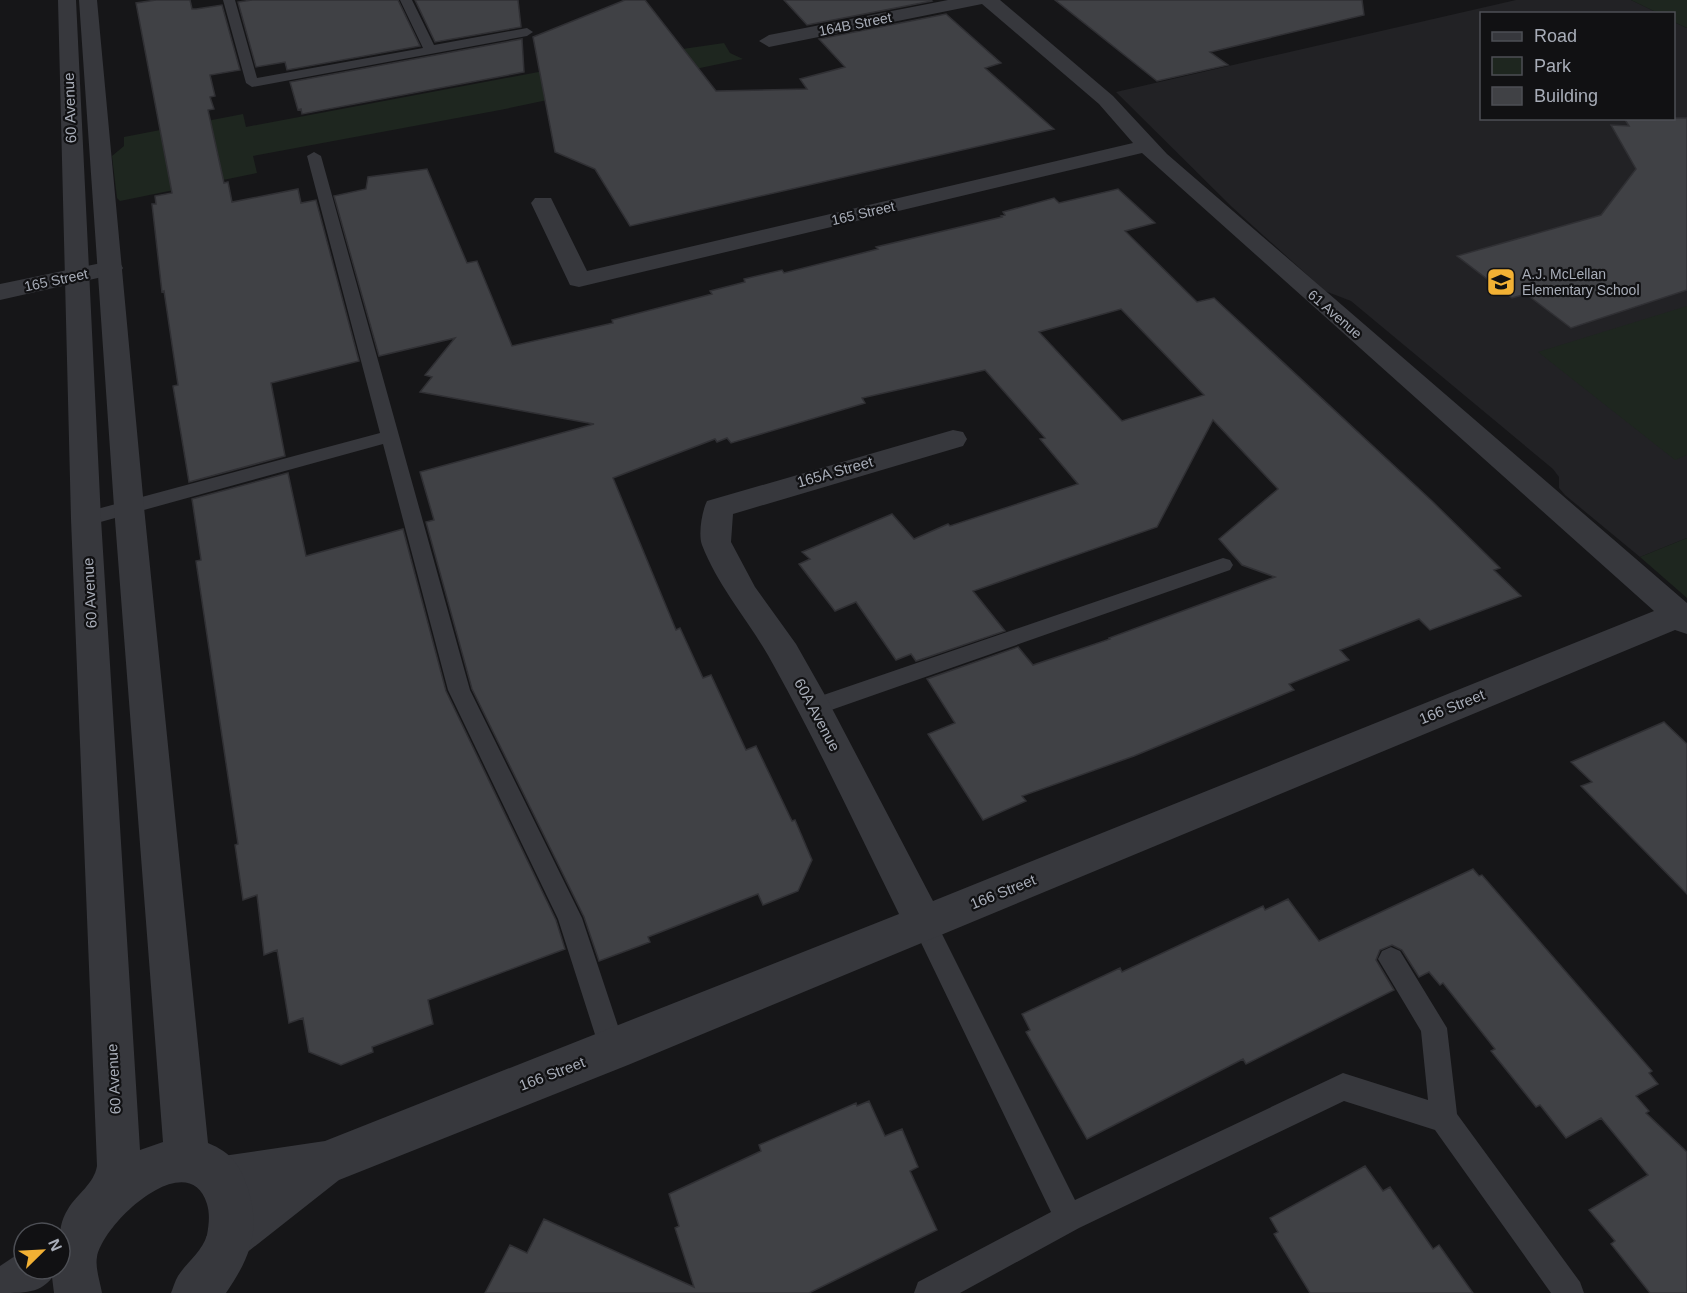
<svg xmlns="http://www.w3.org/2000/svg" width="1687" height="1293" font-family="Arial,sans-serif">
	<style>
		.built { fill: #222225 }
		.green { fill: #1e261f }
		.building { fill: #404145; stroke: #303034; stroke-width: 1.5; fill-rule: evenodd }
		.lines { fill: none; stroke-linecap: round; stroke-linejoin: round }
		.service { fill: #37383d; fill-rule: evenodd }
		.minor { fill: #37383d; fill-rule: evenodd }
		.tertiary { fill: #37383d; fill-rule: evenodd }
		.labels { text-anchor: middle; stroke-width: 4.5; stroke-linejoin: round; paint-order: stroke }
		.far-street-label { font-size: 14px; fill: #a8adb8; stroke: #111113 }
		.far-poi-label { font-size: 14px; fill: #a8adb8; stroke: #111113; text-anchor: start }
		.street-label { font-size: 15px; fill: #a8adb8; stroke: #111113 }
	</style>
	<rect width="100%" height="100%" fill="#161618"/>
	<!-- built -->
	<path class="built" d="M1516 0H1631L1658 13 1482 14V118H1674V22L1687 28V538L1640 557 1565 495 1559 488V477L1553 469 1351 301 1325 291 1232 207 1116 92Z"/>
	<!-- green -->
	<path class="green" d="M1631 0H1687V28L1674 22V14L1658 13Z
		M724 43 730 53 743 59 500 110 253 156 257 173 120 201 117 198 112 156 124 146V137L243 114 246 127 586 63Z
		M1687 306V455L1675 460 1538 352Z
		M1687 538V598L1640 557Z"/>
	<!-- building -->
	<path class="building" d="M156 0H190L192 9H196L222 5 240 70 210 75 215 96 210 97 214 109 208 110 224 183 228 182 232 202 298 189 301 203 316 200 359 361 271 383 285 456 189 482 173 386 178 385 164 291 162 292 152 204H156L155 196 172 193 136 3Z
		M252 0H398L420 46 287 70 285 62 256 67 238 2Z
		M415 0H518L521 27 435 42Z
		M625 0H645L716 91 807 89 800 79 845 67 819 39 946 14 1001 63 985 68 1054 129 630 226 595 169 555 152 533 37Z
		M784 0H931L932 1 807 25Z
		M1055 0H1362L1364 15 1210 52 1228 65 1157 81Z
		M522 39 524 72 302 114 301 109 298 110 290 82Z
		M1624 118H1687V290L1571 328 1526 294 1512 298 1457 256 1601 215 1636 169 1611 125 1629 126Z
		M427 169 467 263 477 261 512 346 613 323 612 320 712 294 710 291 745 282 744 279 782 270 784 273 878 249 876 247 1002 217 1001 216 1005 215 1003 212 1054 198 1059 203 1118 189 1155 223 1125 231 1197 302 1214 298 1432 501 1500 568 1494 570 1521 596 1430 630 1419 619 1340 650 1349 660 1289 684 1294 690 1134 756 1022 796 1026 801 983 820 928 734 955 723 927 679 1018 647 1033 665 1110 639 1109 638 1275 577 1242 565 1219 539 1278 489 1213 420 1157 527 973 591 1005 631 916 661 911 654 896 660 856 602 835 611 799 564 810 559 802 552 892 514 914 539 948 524 950 526 1078 484 1040 439 1045 438 985 370 862 398 865 403 731 443 727 438 717 442 715 439 613 478 676 630 680 628 703 678 711 675 746 750 756 746 792 821 795 820 812 860 798 891 763 905 758 894 648 937 650 942 599 961 584 917 472 689 426 522 434 520 420 472 594 424 420 392 432 377 425 375 455 338 379 356 334 196 366 189 368 177ZM1121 309 1204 395 1122 421 1039 332Z
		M288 473 306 556 403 529 446 691 556 920 565 949 428 1000 433 1024 372 1047 373 1052 341 1065 309 1052 303 1018 289 1023 277 950 264 955 257 895 243 900 235 845 238 844 196 561 201 560 192 499Z
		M1664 722 1687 744V894L1581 786 1592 782 1571 762Z
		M1473 869 1479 876 1482 875 1652 1071 1649 1073 1658 1084 1636 1096 1649 1111 1646 1113 1687 1152V1293H1650L1611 1244 1615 1241 1589 1210 1648 1175 1601 1118 1566 1138 1540 1105 1536 1107 1491 1051 1495 1049 1443 983 1440 985 1429 972 1419 977 1402 950 1392 945 1380 950 1376 960 1394 990 1246 1064 1243 1059 1087 1139 1026 1032 1030 1030 1022 1014 1120 968 1122 972 1263 906 1265 910 1288 899 1319 941Z
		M869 1101 885 1136 902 1129 918 1167 910 1171 937 1230 809 1293H485L510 1245 527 1253 544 1219 694 1287 675 1228 679 1226 669 1194 761 1151 759 1145 856 1103 857 1106Z
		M1365 1166 1383 1191 1390 1187 1433 1249 1439 1245 1473 1293H1310L1274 1234 1278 1232 1270 1218Z"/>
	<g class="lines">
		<!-- service -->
		<path class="service" d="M223 0H235L257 78 423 48 400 0H412L434 45 527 28 533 32 527 36 252 87 246 83Z
			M314 152 321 156 470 690 582 918 626 1050 622 1059 613 1063 604 1059 600 1050 558 919 448 690 383 444 86 526 79 524 76 519 79 514 86 512 380 433 307 156Z
			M1223 558 1230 560 1233 565 1230 570 814 716 806 713 803 707 806 701Z
			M924 912 933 916 1075 1200 1343 1073 1428 1100 1421 1031 1378 959 1382 951 1391 947 1400 951 1447 1028 1457 1114 1580 1282 1584 1293H1551L1435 1130 1344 1101 1079 1228 960 1293H914L918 1282 1051 1212 912 924 915 916Z"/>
		<!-- minor -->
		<path class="minor" d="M948 0H1000L1113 96 1167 154 1687 603V634L1675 630 628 1065 339 1180 245 1254 229 1261 213 1254 206 1238 213 1222 243 1198 223 1202 207 1195 200 1179 207 1163 223 1156 325 1141 899 914C858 831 819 747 774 666 752 624 719 589 702 545 698 534 702 511 707 501L953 430 963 432 967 439 963 446 733 514 731 542 755 587 796 644 826 697 933 901 1654 611 1142 153 579 287 570 285 531 203 535 198H551L587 271 1133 143 1099 104 982 4 769 47 759 41 769 35Z
			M111 261 120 263 123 268 120 273 0 300V284Z
			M24 1250V1269H58C44 1293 30 1293 0 1293V1266Z"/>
		<!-- tertiary -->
		<path class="tertiary" d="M58 0H76L101 519 140 1150 163 1142 114 507 79 0H97L144 507 208 1143C232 1153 240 1165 248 1189 261 1230 250 1258 226 1293H171C173 1288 175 1281 178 1276 187 1262 202 1252 207 1235 209 1224 210 1214 207 1204 189 1145 104 1221 97 1257 95 1267 100 1282 102 1293H54L51 1269H60C60 1247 56 1228 68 1209 77 1194 94 1184 97 1166L71 519Z"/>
	</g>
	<!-- icons -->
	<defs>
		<g id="school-square" transform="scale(1.5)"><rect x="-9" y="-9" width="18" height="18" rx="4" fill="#f2b134" stroke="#111113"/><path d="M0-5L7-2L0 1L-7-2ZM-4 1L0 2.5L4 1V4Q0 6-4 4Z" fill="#111"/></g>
	</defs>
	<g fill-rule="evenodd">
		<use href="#school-square" x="1501" y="282"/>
	</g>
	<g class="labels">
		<!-- far-street labels -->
		<g class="far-street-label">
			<text transform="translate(855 24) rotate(-11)" y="5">164B Street</text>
			<text transform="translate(863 213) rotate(-13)" y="5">165 Street</text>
			<text transform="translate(56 280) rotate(-12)" y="5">165 Street</text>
			<text transform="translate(1335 314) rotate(41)" y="5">61 Avenue</text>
		</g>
		<!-- far-poi labels -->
		<g class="far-poi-label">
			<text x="1522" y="279">A.J. McLellan<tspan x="1522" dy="16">Elementary School</tspan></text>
		</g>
		<!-- street labels -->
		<g class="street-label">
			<text transform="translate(70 108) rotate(-92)" y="5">60 Avenue</text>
			<text transform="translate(835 472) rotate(-16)" y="5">165A Street</text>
			<text transform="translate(90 593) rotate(-93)" y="5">60 Avenue</text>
			<text transform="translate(1452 707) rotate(-22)" y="5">166 Street</text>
			<text transform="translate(817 715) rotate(62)" y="5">60A Avenue</text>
			<text transform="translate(1003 892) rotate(-22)" y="5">166 Street</text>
			<text transform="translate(552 1074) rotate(-21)" y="5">166 Street</text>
			<text transform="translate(114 1079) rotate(-93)" y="5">60 Avenue</text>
		</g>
	</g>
	<!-- legend -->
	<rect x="1480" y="12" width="195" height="108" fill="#111113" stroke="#4d4f55" stroke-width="1.5"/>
	<rect x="1492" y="32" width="30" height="9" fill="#37383d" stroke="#4d4f55" stroke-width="1.5"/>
	<text x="1534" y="42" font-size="18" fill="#a8adb8">Road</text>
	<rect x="1492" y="57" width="30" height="18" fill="#1e261f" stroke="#4d4f55" stroke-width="1.5"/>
	<text x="1534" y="72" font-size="18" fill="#a8adb8">Park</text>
	<rect x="1492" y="87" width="30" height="18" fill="#404145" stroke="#4d4f55" stroke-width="1.5"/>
	<text x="1534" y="102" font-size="18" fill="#a8adb8">Building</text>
	<!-- north arrow -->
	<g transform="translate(42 1251) rotate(66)"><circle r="28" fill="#111113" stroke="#4d4f55" stroke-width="1.5"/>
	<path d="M0-4.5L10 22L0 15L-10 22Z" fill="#f2b134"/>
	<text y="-9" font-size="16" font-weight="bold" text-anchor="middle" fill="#a8adb8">N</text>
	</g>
</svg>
